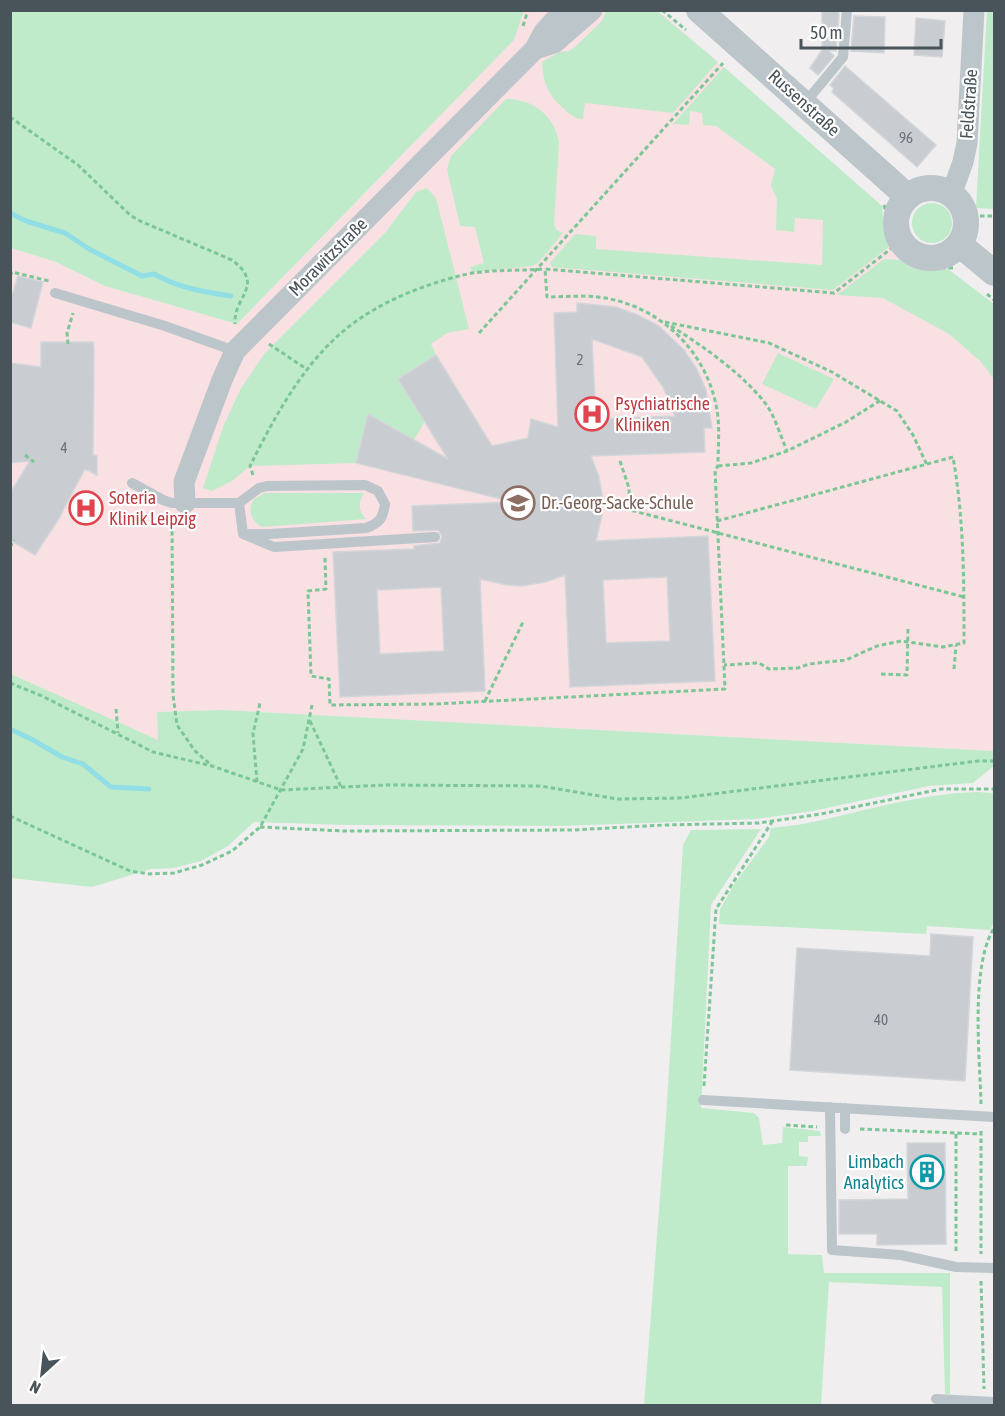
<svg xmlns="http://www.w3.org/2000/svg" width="1005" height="1416" font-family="'Asap Condensed',sans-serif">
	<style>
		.medical { fill: #f9e0e2 }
		.green { fill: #c0ebcb }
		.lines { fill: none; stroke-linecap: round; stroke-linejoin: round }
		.stream { stroke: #91dfe4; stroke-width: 5 }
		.building { fill: #c9ccd1; stroke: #d3d6d9; stroke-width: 1.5; fill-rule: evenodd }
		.path { stroke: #7bc697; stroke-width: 3; stroke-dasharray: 4.5 3; stroke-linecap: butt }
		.service { stroke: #bbc5ca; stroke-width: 10 }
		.minor { stroke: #bbc5ca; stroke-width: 21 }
		.tertiary { stroke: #bbc5ca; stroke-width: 26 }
		.labels { text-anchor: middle; stroke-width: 4.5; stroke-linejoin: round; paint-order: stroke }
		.number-label { font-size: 15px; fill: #687278 }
		.street-label { font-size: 18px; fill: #48545a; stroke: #fff }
		.health-label { font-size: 18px; fill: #be3a42; stroke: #fff; text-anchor: start }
		.education-label { font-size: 18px; fill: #785e54; stroke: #fff; text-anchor: start }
		.culture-label { font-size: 18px; fill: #0d838f; stroke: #fff; text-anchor: end }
	</style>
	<rect width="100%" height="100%" fill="#f1eeef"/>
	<!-- medical -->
	<path class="medical" d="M657 10 670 20 882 206 886 238 889 247 901 260 910 267 922 270 948 269 994 309V751L222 710 157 712 158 741 11 674V248L56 262 105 286 237 324 514 40 524 11Z"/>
	<!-- green -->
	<path class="green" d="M10 11 11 10 524 11 514 40 237 324 105 286 56 262 11 248Z
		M606 11H657L718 62 673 113 585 103 583 119C574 119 570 114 563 108 548 95 543 82 542 62L560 52 569 51 576 46 602 21Z
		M987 11H994V209L976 208Z
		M724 67 882 206 884 231 889 247 833 290 552 267 550 263 575 234 596 236V249L822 265 823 220 795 218 794 232 776 230 777 199 771 186 775 169 716 126 703 125 702 113 690 111 689 125 673 124Z
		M506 99C533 99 554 115 559 142L554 225 557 230 563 233 539 262 533 266 472 272 470 267 484 263 475 227 460 226 447 169 451 156Z
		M427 188 436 198 469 329 447 333 431 344 436 355 399 379 425 421 414 440 356 463 250 466 232 481 212 491 203 488 223 427 241 388 265 353 385 233 416 192Z
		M912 223a20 20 0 1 1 40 0a20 20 0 1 1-40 0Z
		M884 259 901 260 910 267 922 270 948 269 994 304V379L980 361 949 334 883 298 837 295Z
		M778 353 834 379 816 409 762 384Z
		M265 493H364C358 502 358 511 366 519L262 527C251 521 247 510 254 499Z
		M11 674 158 740 157 712 222 710 994 751V766L973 783 929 786 813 811 756 819 562 826 346 825 254 822 228 846 201 861 174 868 151 869 92 887 11 878Z
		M977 792 994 793V922L990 930 927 926 926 934 719 924 720 909 735 883 769 837 771 828C786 826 802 825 817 821 873 809 919 794 977 792Z
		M761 829 711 905 701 1108 754 1113 759 1118 763 1145 782 1143 783 1127 820 1131 821 1136H808V1142H799V1156L808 1157 807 1166H788V1254L822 1255 824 1273H950V1394H945L942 1287 829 1282 821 1405 644 1406 666 1118 683 845 691 830Z"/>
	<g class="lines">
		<!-- stream -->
		<path class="stream" d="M10 213 26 221 65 233 89 249 142 276 154 274C179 288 204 292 231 296
			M10 729 33 740 62 757 83 764 111 787 149 789"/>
	</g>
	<!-- building -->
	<path class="building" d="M822 10H838L839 15 836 51 828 50 834 56 818 75 810 68 822 50Z
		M854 16 885 17 884 53 851 51Z
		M916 18 945 21 942 57 914 55Z
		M845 66 936 145 917 167 832 92 834 88 830 85Z
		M18 276 43 282 31 328 10 322V302Z
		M577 303 616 307 638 315 659 326 684 350 697 369 706 390 712 428H704L705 452 591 456 599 477 603 500 602 515 596 541 708 536 715 681 570 687 565 575 545 582 522 586 507 585 480 579 485 691 340 697 333 552 414 549V546L440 543 442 536 438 530 413 531 412 506 513 502 356 463 368 414 448 459 398 379 436 355 492 446 528 438 531 419 558 427 554 313 577 312ZM592 339 642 357 663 387 675 416 596 419ZM667 577 670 641 606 643 603 580ZM441 587 444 651 380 654 377 590Z
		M41 342H93L94 351 93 455 97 456V475L85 469 58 520 35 555 10 540V493L30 461 10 463V363L41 367Z
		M931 934 973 937 965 1081 790 1070 797 948 930 956Z
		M907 1143H945L946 1244 877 1245V1234H839V1200L908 1199Z"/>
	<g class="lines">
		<!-- path -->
		<path class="path" d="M662 10 686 30
			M523 26 528 10
			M10 117 78 165 130 215 140 221 232 260C266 286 233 296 235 324
			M884 205C887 214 885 224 887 234 889 240 892 245 896 250 913 268 930 267 953 268
			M965 216H994
			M10 276 12 272 49 281
			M987 294 994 300
			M665 322 769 343 832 372 897 411 913 435 927 465
			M671 326C703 346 746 376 768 407 776 420 781 437 787 451
			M479 333 723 63
			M68 344 67 333 73 313
			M269 344 308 370
			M25 455 34 462
			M620 461 629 488 630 510 964 597
			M718 466 751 463 787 451 846 422 881 400
			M253 475 250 466C276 414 308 354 358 320 389 298 427 284 463 275 488 269 519 271 545 269
			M172 516 173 695 177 725 195 751 210 764
			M717 521 953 457C964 519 964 580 964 643L943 647 901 641 877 646 846 660 809 664 798 668 769 669 759 663 724 665
			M10 547 14 540
			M325 558 326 589 308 591 311 676 329 679 330 705 435 704 725 689 715 470 718 466C718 447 720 428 717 410 707 350 658 304 598 297 582 295 564 297 547 297L545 269 834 293 901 241
			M954 669 956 645
			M881 674 907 675 908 628
			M10 683 42 696 153 752 212 766 281 790 386 785 541 786 617 799 680 798 978 761H994
			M485 701 524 620
			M116 709 118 733
			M310 721 341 787
			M257 782 253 734 260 703
			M10 816 130 871 149 874 174 873 202 865 232 851 260 827 303 749 312 705
			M260 827 344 831 574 830 664 825 759 823 821 814 941 789H994
			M704 1086 716 909 772 822
			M981 1104C980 1058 970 967 994 928
			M786 1125 817 1127
			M860 1129 981 1134
			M981 1131V1254
			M956 1134V1254
			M981 1281 984 1389"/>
		<!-- service -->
		<path class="service" d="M805 103 843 57 847 10
			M55 293 165 326 235 351
			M132 483 163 500 172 503H239L243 534 274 547 435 537
			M239 503 259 488 267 486 365 485 378 491 385 504C383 518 380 523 366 528L270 534H250
			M703 1100 994 1117
			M830 1107 832 1250 901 1255 956 1267 994 1268
			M845 1129V1108
			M936 1399 994 1402"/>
		<!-- minor -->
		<path class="minor" d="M535 49 554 43 592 10
			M951 195 963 162 967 143 974 10
			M185 503 184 482 222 380 235 351 535 49 544 32 564 10"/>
		<!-- tertiary -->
		<path class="tertiary" d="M699 10 908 197
			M896 223a35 35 0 1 1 70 0a35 35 0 1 1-70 0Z
			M959 244 994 273"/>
	</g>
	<!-- icons -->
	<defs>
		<g id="hospital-ring" transform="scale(1.725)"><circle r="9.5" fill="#fff" stroke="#e0444e" stroke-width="1.5"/><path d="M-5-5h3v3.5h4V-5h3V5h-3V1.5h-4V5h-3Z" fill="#e0444e"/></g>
		<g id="school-ring" transform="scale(1.725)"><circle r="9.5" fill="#fff" stroke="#8d6e63" stroke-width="1.5"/><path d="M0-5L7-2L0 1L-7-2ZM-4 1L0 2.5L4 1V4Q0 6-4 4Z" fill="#8d6e63"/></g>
		<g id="building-ring" transform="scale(1.725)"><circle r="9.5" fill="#fff" stroke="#0f9aa8" stroke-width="1.5"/><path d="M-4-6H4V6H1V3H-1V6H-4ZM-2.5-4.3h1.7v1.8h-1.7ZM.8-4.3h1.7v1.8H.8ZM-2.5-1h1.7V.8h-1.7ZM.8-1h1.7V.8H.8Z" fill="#0f9aa8"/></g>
	</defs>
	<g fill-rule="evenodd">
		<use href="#hospital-ring" x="592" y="414"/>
		<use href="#school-ring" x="518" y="503"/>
		<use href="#hospital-ring" x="86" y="508"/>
		<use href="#building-ring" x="927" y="1172"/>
	</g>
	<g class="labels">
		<!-- number labels -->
		<g class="number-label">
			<text x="906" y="143">96</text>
			<text x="580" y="365">2</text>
			<text x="64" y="453">4</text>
			<text x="881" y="1025">40</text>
		</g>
		<!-- street labels -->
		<g class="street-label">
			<text transform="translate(804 103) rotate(42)" y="6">Russenstraße</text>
			<text transform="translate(969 104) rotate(-86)" y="6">Feldstraße</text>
			<text transform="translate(328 257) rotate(-45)" y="6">Morawitzstraße</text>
		</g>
		<!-- health labels -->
		<g class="health-label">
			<text x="615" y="410">Psychiatrische<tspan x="615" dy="21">Kliniken</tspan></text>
			<text x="109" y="504">Soteria<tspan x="109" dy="21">Klinik Leipzig</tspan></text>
		</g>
		<!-- education labels -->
		<g class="education-label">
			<text x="541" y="509">Dr.-Georg-Sacke-Schule</text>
		</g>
		<!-- culture labels -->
		<g class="culture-label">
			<text x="904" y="1168">Limbach<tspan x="904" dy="21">Analytics</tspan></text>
		</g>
	</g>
	<!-- border -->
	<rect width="1005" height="1416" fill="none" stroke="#48545a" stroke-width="24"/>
	<!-- north arrow -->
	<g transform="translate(42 1374) rotate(207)" stroke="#ffffff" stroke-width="4.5" paint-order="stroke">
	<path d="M0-4.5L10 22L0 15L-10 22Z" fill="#48545a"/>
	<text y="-9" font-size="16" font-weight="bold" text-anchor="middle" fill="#48545a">N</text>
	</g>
	<!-- scale -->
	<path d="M801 39v9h140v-9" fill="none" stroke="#48545a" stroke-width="3"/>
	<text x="810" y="39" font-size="18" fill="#48545a" stroke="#ffffff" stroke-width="4.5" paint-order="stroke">50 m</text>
</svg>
